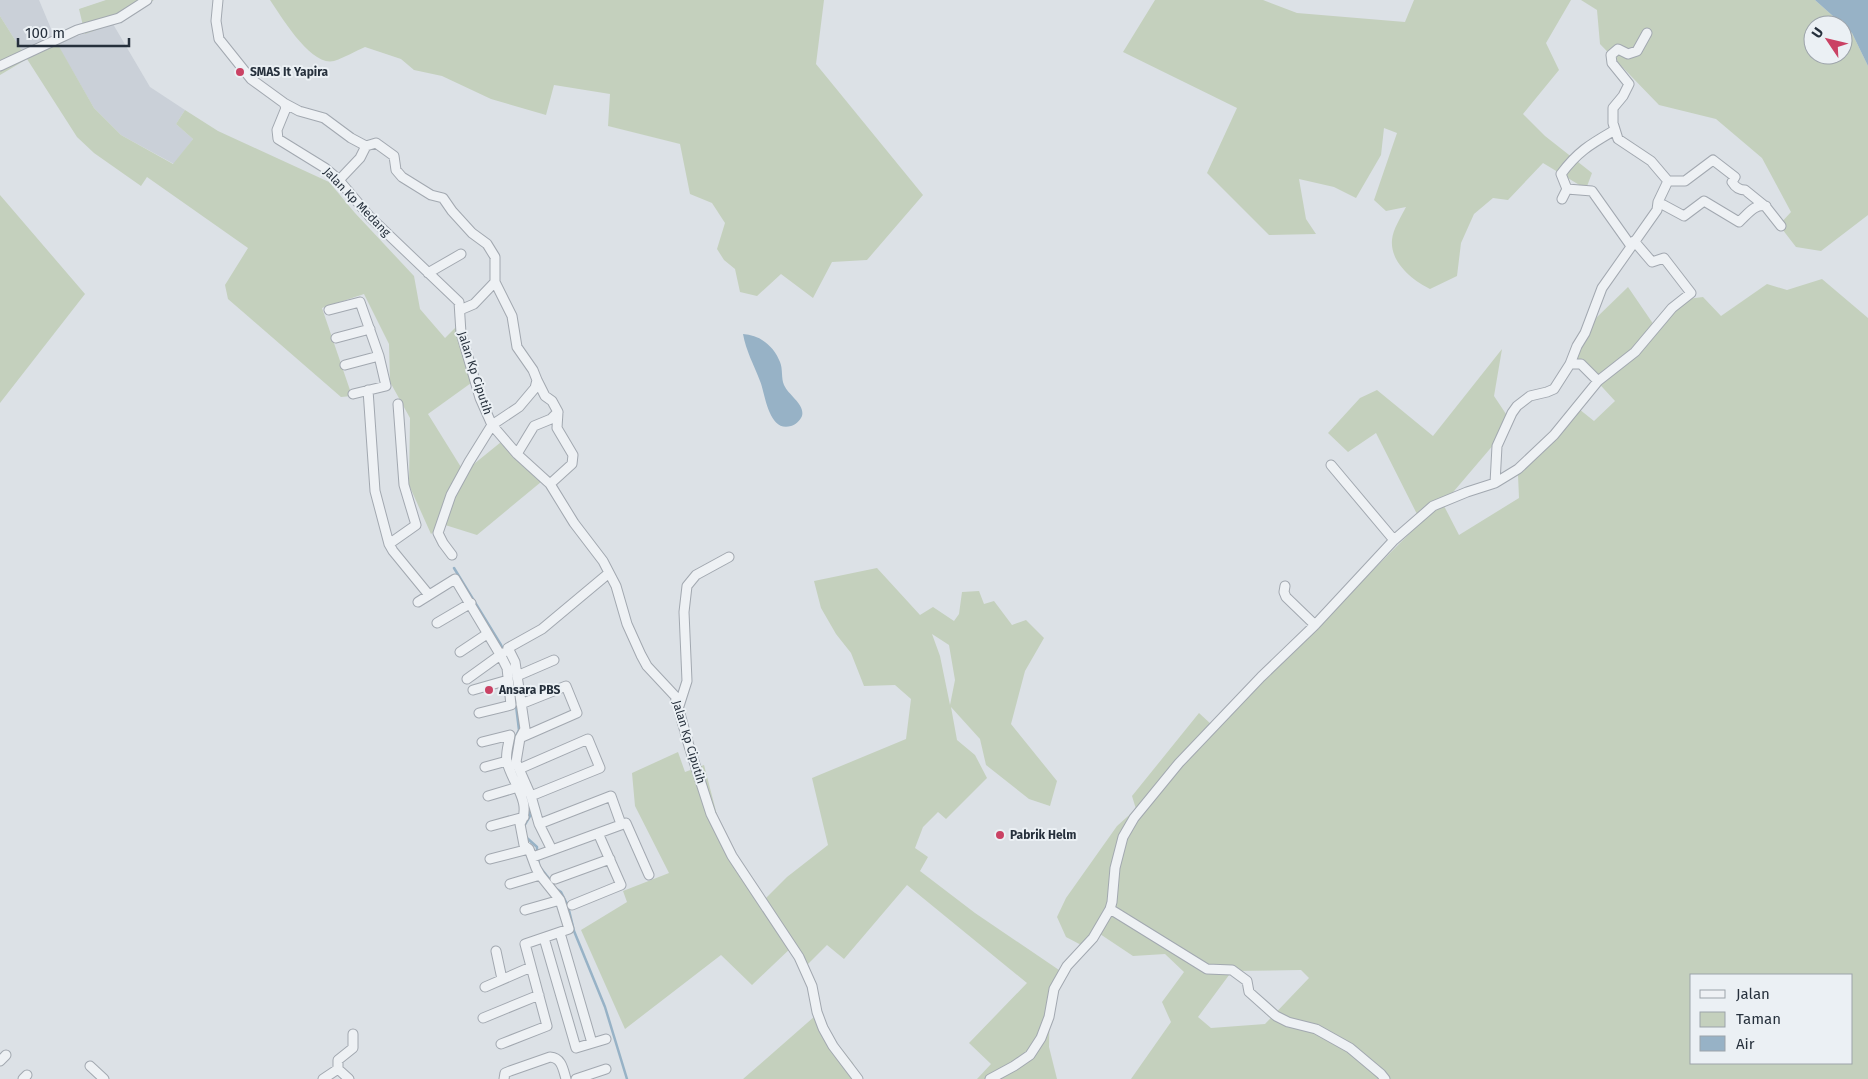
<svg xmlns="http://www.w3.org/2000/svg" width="1868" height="1079" font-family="'Fira Sans',sans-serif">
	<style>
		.built { fill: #cad0d8 }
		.green { fill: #c4d0bd; fill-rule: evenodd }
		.water { fill: #97b2c6 }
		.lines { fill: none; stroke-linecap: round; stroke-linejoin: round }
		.stream { stroke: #97b2c6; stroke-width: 2.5 }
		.minor-casing { stroke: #a2a8b0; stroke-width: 11 }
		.minor { stroke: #eef1f4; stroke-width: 9 }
		.poi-dot { fill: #ca4264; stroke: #ebf0f4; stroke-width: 2 }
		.labels { text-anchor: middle; stroke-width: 4; stroke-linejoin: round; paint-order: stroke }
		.poi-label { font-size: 12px; font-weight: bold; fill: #26303c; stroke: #ebf0f4; text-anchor: start }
		.street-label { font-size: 12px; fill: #26303c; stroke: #ebf0f4 }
	</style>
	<rect width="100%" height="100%" fill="#dce1e6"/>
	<!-- built -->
	<path class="built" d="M0 0H39L57 43 113 24 150 87 185 110 176 124 193 139 174 164 121 135 94 108 57 44 27 59 0 16Z"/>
	<!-- green -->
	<path class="green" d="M106 0H154L113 24 85 34 79 9Z
		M270 0H824L816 64 923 195 867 260 832 262 813 298 781 274 757 296 740 292 735 269 724 260 717 249 725 223 712 203 690 194 680 144 608 126 610 94 554 85 546 115 491 99 442 76 414 70 401 59 365 47C355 51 344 58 334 61 311 67 281 16 270 0Z
		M1155 0H1263L1297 13 1405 22 1414 0H1571L1546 43 1559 70 1523 114 1545 136 1592 173 1586 189 1543 163 1508 200 1493 198 1474 214 1461 243 1457 276 1430 289C1412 280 1390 262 1392 240 1393 229 1401 217 1406 207L1386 211 1374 200 1397 133 1384 128 1381 155 1356 198 1334 187 1299 179 1306 219 1316 234 1269 235 1207 173 1237 108 1123 52Z
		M1581 0H1815L1852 33 1868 66V215L1821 251 1796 247 1779 225 1791 212 1762 158 1716 119 1659 105 1600 44 1597 10ZM1813 25H1843V55H1813Z
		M0 16 27 59 57 43 94 108 121 135 173 164 193 139 176 124 185 110 218 131 329 182 355 213 414 276 420 309 445 338 460 323 478 378 428 414 464 472 506 438 541 482 477 535 442 524 431 534 409 485 410 418 390 382 389 344 364 294 322 308 352 396 341 397 228 299 225 285 248 248 147 177 141 186 94 153 77 137 27 59 0 75Z
		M0 195 85 294 0 403Z
		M1822 279 1868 318V1079H1131L1171 1022 1162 1002 1184 972 1165 954 1133 956 1097 932 1085 947 1066 937 1057 917 1066 898 1117 826 1136 809 1132 796 1199 713 1212 725 1260 683 1421 522 1376 433 1348 452 1328 433 1360 398 1377 390 1433 436 1502 349 1494 396 1512 423 1443 504 1459 535 1519 498 1518 475 1579 409 1594 421 1615 401 1571 353 1595 319 1628 287 1656 328 1687 299 1703 297 1721 316 1767 284 1787 290ZM1301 970 1309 978 1265 1024 1211 1028 1198 1017 1232 971ZM1692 975H1852V1063H1692Z
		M877 568 920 615 933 607 954 621 959 614 962 592 979 591 984 604 994 601 1012 625 1026 620 1044 638 1025 671 1011 724 1057 781 1050 806 1029 799 986 765 980 739 951 707 957 740 975 755 987 778 946 819 938 812 923 827 915 848 928 857 920 871 975 913 1059 970 1050 995 1049 1047 1057 1079H977L991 1064 969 1043 1027 983 907 885 844 959 827 945 807 965 794 945 752 985 721 955 625 1029 581 930 627 902 623 891 669 873 635 806 632 773 678 752 685 772 704 765 724 842 764 900 787 877 828 845 812 778 906 739 911 699 895 685 864 686 851 653 836 634 821 608 814 581ZM932 634 949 645 955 680 950 705 940 656Z
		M815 1016 853 1063 858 1079H743Z"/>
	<!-- water -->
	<path class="water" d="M1815 0H1868V66L1852 33Z
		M743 334C760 335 774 346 780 362 783 369 781 378 784 385 789 396 805 404 802 416 800 421 795 425 791 426 768 433 765 392 760 381 754 365 746 351 743 334Z"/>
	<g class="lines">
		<!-- stream -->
		<path class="stream" d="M454 568 501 645 511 665 519 730 515 738 512 763
			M524 826 530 816 527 801
			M527 838 537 847V852
			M538 858 539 866 551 881 550 883
			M555 888 561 892 568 906 574 931 605 1007 627 1079"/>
		<!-- minor casing -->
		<g class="minor-casing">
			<path id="minor" d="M218 0 216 21 219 39 251 79 284 103 286 108 277 130 278 139 325 168 338 179 370 217 459 302 461 333 480 398 492 425 517 454 550 484 574 523 603 561 616 586 627 624 641 655 647 666 675 696 689 746 711 814 732 856 799 957 812 986 817 1012 823 1028 833 1046 858 1079
				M0 66 77 30 119 18 147 0
				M284 103 299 111 324 118 351 138 366 146 376 143 394 156 396 170 402 177 431 195 443 198 452 211 472 233 487 244 495 257V282L512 316 517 347 533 370 537 380 535 388 519 407 492 425 469 462 451 495 438 533 443 543 452 555
				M338 179 342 177 360 158 366 146
				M1668 181H1685L1713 160 1735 177 1732 182C1735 187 1739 190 1745 190L1766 207 1781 226
				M1567 189 1592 191 1631 246
				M1562 199 1567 189 1561 174C1578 151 1591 144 1615 130
				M1658 202 1684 216 1704 201 1739 222C1747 215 1755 203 1766 206
				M428 273 461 254
				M329 310 360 302 379 356 386 386 353 394
				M460 310 474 304 495 282
				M336 338 370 329
				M1570 364H1581L1598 381
				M345 365 379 356
				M368 390 375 491 389 544 393 551 429 595
				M517 454 534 426 551 419 558 412 552 401 545 396 537 380
				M1331 465 1394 540
				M1495 483 1497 446 1512 413 1517 406 1530 396 1547 392 1554 389 1570 364 1577 346 1585 333 1602 288 1657 210 1658 202 1668 181 1651 161 1618 139 1613 123V108L1623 96 1629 84 1612 63 1611 55 1618 49 1628 54 1637 51 1647 33
				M550 484 572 464 573 455 557 428 558 412
				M389 544 416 525 404 485 398 404
				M1285 586 1284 592 1286 597 1315 625
				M418 602 455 579 501 656 507 668 511 705 479 713
				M437 623 471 603
				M460 652 487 634
				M517 676 554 660
				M467 679 503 653
				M473 690 508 680
				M679 706 687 681 684 612 687 586 696 575 729 557
				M520 738 577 713 566 686 521 704
				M482 742 510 735C509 743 505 754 507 762 512 783 533 803 520 824L524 845 529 849 536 868 540 875 560 900 569 929 525 944 547 1026 501 1044
				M485 767 507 761
				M519 769 588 739 600 768 531 796
				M488 796 518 787
				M539 824 611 796 621 824
				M491 826 524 817
				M552 850 539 824 531 796 516 762 520 738 525 729 515 662 508 648 542 629 609 573
				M533 857 626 823 649 875
				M490 859 529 849
				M555 879 610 859
				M510 884 540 875
				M572 905 621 885 598 833
				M1110 909 1207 969 1232 970 1247 981 1249 992 1276 1016 1288 1022 1316 1029 1350 1048 1381 1074 1385 1079
				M525 910 560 900
				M560 933 592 1043
				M544 938 576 1048 606 1039
				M496 951 502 979
				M485 987 531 967
				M483 1018 539 995
				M0 1061 6 1055
				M90 1066 104 1079
				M338 1069 349 1079
				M23 1079 27 1075
				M323 1079 338 1069V1060L353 1048V1034
				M504 1079 505 1073 510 1071 550 1057C562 1058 563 1069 566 1079
				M576 1079 606 1069
				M990 1079 1014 1066 1030 1055 1041 1038 1049 1017 1054 989 1067 966 1093 938 1110 909 1112 902 1115 868 1123 837 1134 818 1179 763 1261 677 1315 625 1394 540 1433 506 1467 492 1495 483 1518 469 1554 435 1598 381 1635 352 1672 308 1691 293 1664 258 1652 262 1634 241"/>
		</g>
		<!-- minor -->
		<use href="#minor" class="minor"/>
	</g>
	<!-- markers -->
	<g class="poi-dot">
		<circle cx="240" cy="72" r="5"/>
		<circle cx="489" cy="690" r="5"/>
		<circle cx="1000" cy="835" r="5"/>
	</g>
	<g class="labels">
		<!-- poi labels -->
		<g class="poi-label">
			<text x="250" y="76">SMAS It Yapira</text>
			<text x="499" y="694">Ansara PBS</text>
			<text x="1010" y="839">Pabrik Helm</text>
		</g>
		<!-- street labels -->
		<g class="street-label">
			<text transform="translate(357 202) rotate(46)" y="4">Jalan Kp Medang</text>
			<text transform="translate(475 373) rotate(72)" y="4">Jalan Kp Ciputih</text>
			<text transform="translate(689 742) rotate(73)" y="4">Jalan Kp Ciputih</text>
		</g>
	</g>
	<!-- legend -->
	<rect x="1690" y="974" width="162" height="90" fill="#ebf0f4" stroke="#9ca3aa"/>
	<rect x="1700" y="990" width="25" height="8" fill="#eef1f4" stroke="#9ca3aa"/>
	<text x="1736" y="999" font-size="15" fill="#26303c">Jalan</text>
	<rect x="1700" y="1012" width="25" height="15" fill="#c4d0bd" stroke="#9ca3aa"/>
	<text x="1736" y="1024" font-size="15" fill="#26303c">Taman</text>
	<rect x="1700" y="1036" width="25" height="15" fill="#97b2c6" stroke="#9ca3aa"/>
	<text x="1736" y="1049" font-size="15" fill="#26303c">Air</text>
	<!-- north arrow -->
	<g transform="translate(1828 40) rotate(305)"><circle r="24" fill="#ebf0f4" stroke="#9ca3aa"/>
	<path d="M0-4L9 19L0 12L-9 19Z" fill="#ca4264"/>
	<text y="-8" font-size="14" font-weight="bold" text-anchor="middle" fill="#26303c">U</text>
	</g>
	<!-- scale -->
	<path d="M18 38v8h111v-8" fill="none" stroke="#26303c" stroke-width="2.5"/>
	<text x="25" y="38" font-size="15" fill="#26303c" stroke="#ebf0f4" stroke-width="4" paint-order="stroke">100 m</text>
</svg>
